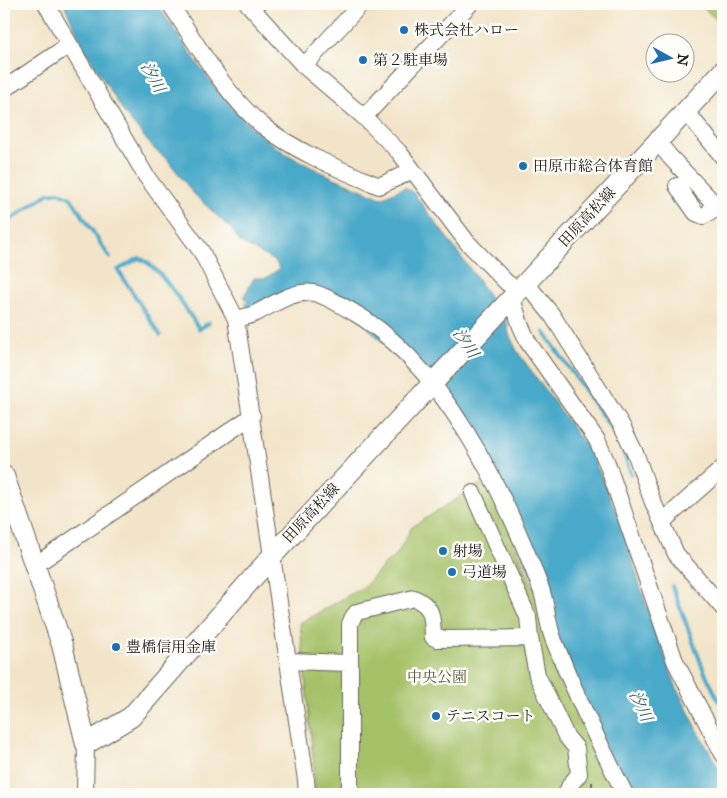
<svg xmlns="http://www.w3.org/2000/svg" width="727" height="798" font-family="'IM FELL Great Primer','Noto Serif JP',serif">
<style>
.green{fill:#a5c168;stroke:#606e42}
.water{fill:#4aa9c9;stroke:#336272}
.lines{fill:none;stroke-linecap:round;stroke-linejoin:round}
.stream{stroke:#4aa9c9;stroke-width:4}
.minor-casing{stroke:#676258;stroke-width:18}
.major-casing{stroke:#676258;stroke-width:22}
.path{stroke:#676258;stroke-width:2;stroke-dasharray:4 4;stroke-linecap:butt}
.minor{stroke:#fff;stroke-width:16}
.major{stroke:#fff;stroke-width:20}
.poi-dot{fill:#1f6fb2;stroke:#fdfcf7;stroke-width:2}
.labels{text-anchor:middle;dominant-baseline:central;stroke-width:5;stroke-linejoin:round;paint-order:stroke}
.poi-label{font-size:15px;fill:#1c1c1c;stroke:#fdfcf7;text-anchor:start}
.street-label{font-size:15px;fill:#1c1c1c;stroke:#fdfcf7}
.park-label{font-size:15px;fill:#535e3a;stroke:#fdfcf7}
.water-label{font-size:16px;font-style:italic;fill:#336272;stroke:#fdfcf7}
</style>
<rect width="100%" height="100%" fill="#fdfcf7"/>
<filter id="ink" filterUnits="userSpaceOnUse"><feTurbulence type="fractalNoise" baseFrequency=".02" numOctaves="2"/><feDisplacementMap in="SourceGraphic" scale="10" xChannelSelector="R" yChannelSelector="G"/><feConvolveMatrix kernelMatrix="1 2 1 2 8 2 1 2 1" color-interpolation-filters="sRGB"/></filter>
<filter id="wash" filterUnits="userSpaceOnUse"><feTurbulence type="fractalNoise" baseFrequency=".0096" numOctaves="4" result="noise"/><feDisplacementMap in="SourceGraphic" scale="20" xChannelSelector="R" yChannelSelector="G"/><feGaussianBlur stdDeviation="1.12" result="paint"/><feColorMatrix in="noise" values="0 0 0 0 0 0 0 0 0 0 0 0 0 0 0 0 0 1.4 0 .05"/><feComposite in="paint" operator="in"/></filter>
<g filter="url(#wash)">
<rect width="100%" height="100%" fill="#f2e4c8"/>
<path class="green" d="M 700,4 L 723,4 L 723,27 Z
M 488,479 L 620,794 L 315,794 L 314,769 L 300,623 L 365,586 L 389,560 L 396,556 L 412,527 Z"/>
<path class="water" d="M 64,4 L 157,4 C 194,57 229,118 285,153 C 315,171 349,184 381,198 L 405,187 L 413,192 L 473,273 L 507,323 L 509,334 L 517,351 L 592,455 L 621,523 L 644,598 L 677,689 L 705,744 L 723,776 L 723,794 L 630,794 L 608,753 L 468,427 L 335,295 L 250,309 L 245,304 L 248,302 L 244,296 L 254,278 L 266,278 L 279,269 L 276,262 L 240,242 L 231,229 L 193,193 L 167,159 L 154,149 L 125,114 L 85,50 Z"/>
<g class="lines">
<path class="stream" d="M 4,224 L 48,194 L 59,192 L 71,198 L 110,258
M 544,332 L 619,440 L 631,474
M 160,335 L 118,270 L 139,258 C 159,265 187,310 199,329 L 209,323
M 672,586 L 704,671 L 723,709"/>
</g>
</g>
<g filter="url(#ink)">
<g class="lines">
<defs>
<path id="minor" d="M 46,4 L 146,176 L 201,251 L 236,319 L 306,780 L 307,794
M 170,4 C 197,44 225,95 263,126 C 298,153 339,169 379,186 L 403,175 L 411,170
M 248,4 L 304,66 L 364,117 L 399,152 L 467,242 L 507,283 L 520,290
M 304,66 L 361,4
M 4,89 L 69,45
M 686,111 L 723,157
M 364,117 L 470,4
M 658,142 L 670,157 L 710,199 L 712,203 L 711,212 L 703,216 L 696,213 L 677,186
M 526,283 L 552,315 L 622,426 L 636,455 L 652,500 L 676,554 L 723,608
M 512,298 L 520,324 L 528,342 L 597,440 L 607,463 L 675,661 L 723,754
M 236,319 C 242,318 248,316 254,314 C 272,306 293,289 314,293 C 326,296 337,303 348,309 C 442,360 505,493 541,589 C 547,606 547,624 554,641 C 575,693 599,744 625,794
M 473,493 L 528,617 L 530,638 L 537,675 L 566,736 L 576,748 L 579,774 L 570,785 L 566,794
M 662,522 L 723,468
M 34,566 L 252,416
M 288,661 L 349,663
M 85,794 L 86,744
M 350,794 L 350,624 L 353,617 L 357,612 L 414,598 C 434,607 432,617 433,637 L 437,639 L 530,638"/>
<path id="major" d="M 4,476 L 62,645 L 86,744 L 131,717 L 272,556 L 723,71"/>
</defs>
<use href="#minor" class="minor-casing"/>
<use href="#major" class="major-casing"/>
<path class="path" d="M 592,794 L 592,779"/>
<use href="#minor" class="minor"/>
<use href="#major" class="major"/>
</g>
</g>
<g class="poi-dot">
<circle cx="404" cy="30" r="5"/>
<circle cx="363" cy="60" r="5"/>
<circle cx="523" cy="166" r="5"/>
<circle cx="443" cy="551" r="5"/>
<circle cx="452" cy="572" r="5"/>
<circle cx="116" cy="647" r="5"/>
<circle cx="436" cy="716" r="5"/>
</g>
<g class="labels">
<g class="poi-label">
<text x="414" y="30">株式会社ハロー</text>
<text x="373" y="60">第２駐車場</text>
<text x="533" y="166">田原市総合体育館</text>
<text x="453" y="551">射場</text>
<text x="462" y="572">弓道場</text>
<text x="126" y="647">豊橋信用金庫</text>
<text x="446" y="716">テニスコート</text>
</g>
<g class="street-label">
<text transform="translate(587 217) rotate(-47)">田原高松線</text>
<text transform="translate(311 513) rotate(-47)">田原高松線</text>
</g>
<g class="park-label">
<text x="437" y="677">中央公園</text>
</g>
<g class="water-label">
<text transform="translate(153 77) rotate(61)">汐川</text>
<text transform="translate(466 343) rotate(56)">汐川</text>
<text transform="translate(641 706) rotate(65)">汐川</text>
</g>
</g>
<rect width="727" height="798" fill="none" stroke="#fdfcf7" stroke-width="20"/>
<g transform="translate(670 58) rotate(98)"><circle r="24" fill="#fdfcf7" stroke="#a3a29f"/>
<path d="M0-4L9 19L0 12L-9 19Z" fill="#1f6fb2"/>
<text y="-8" font-size="14" font-weight="bold" text-anchor="middle" fill="#1c1c1c">N</text>
</g>
</svg>
